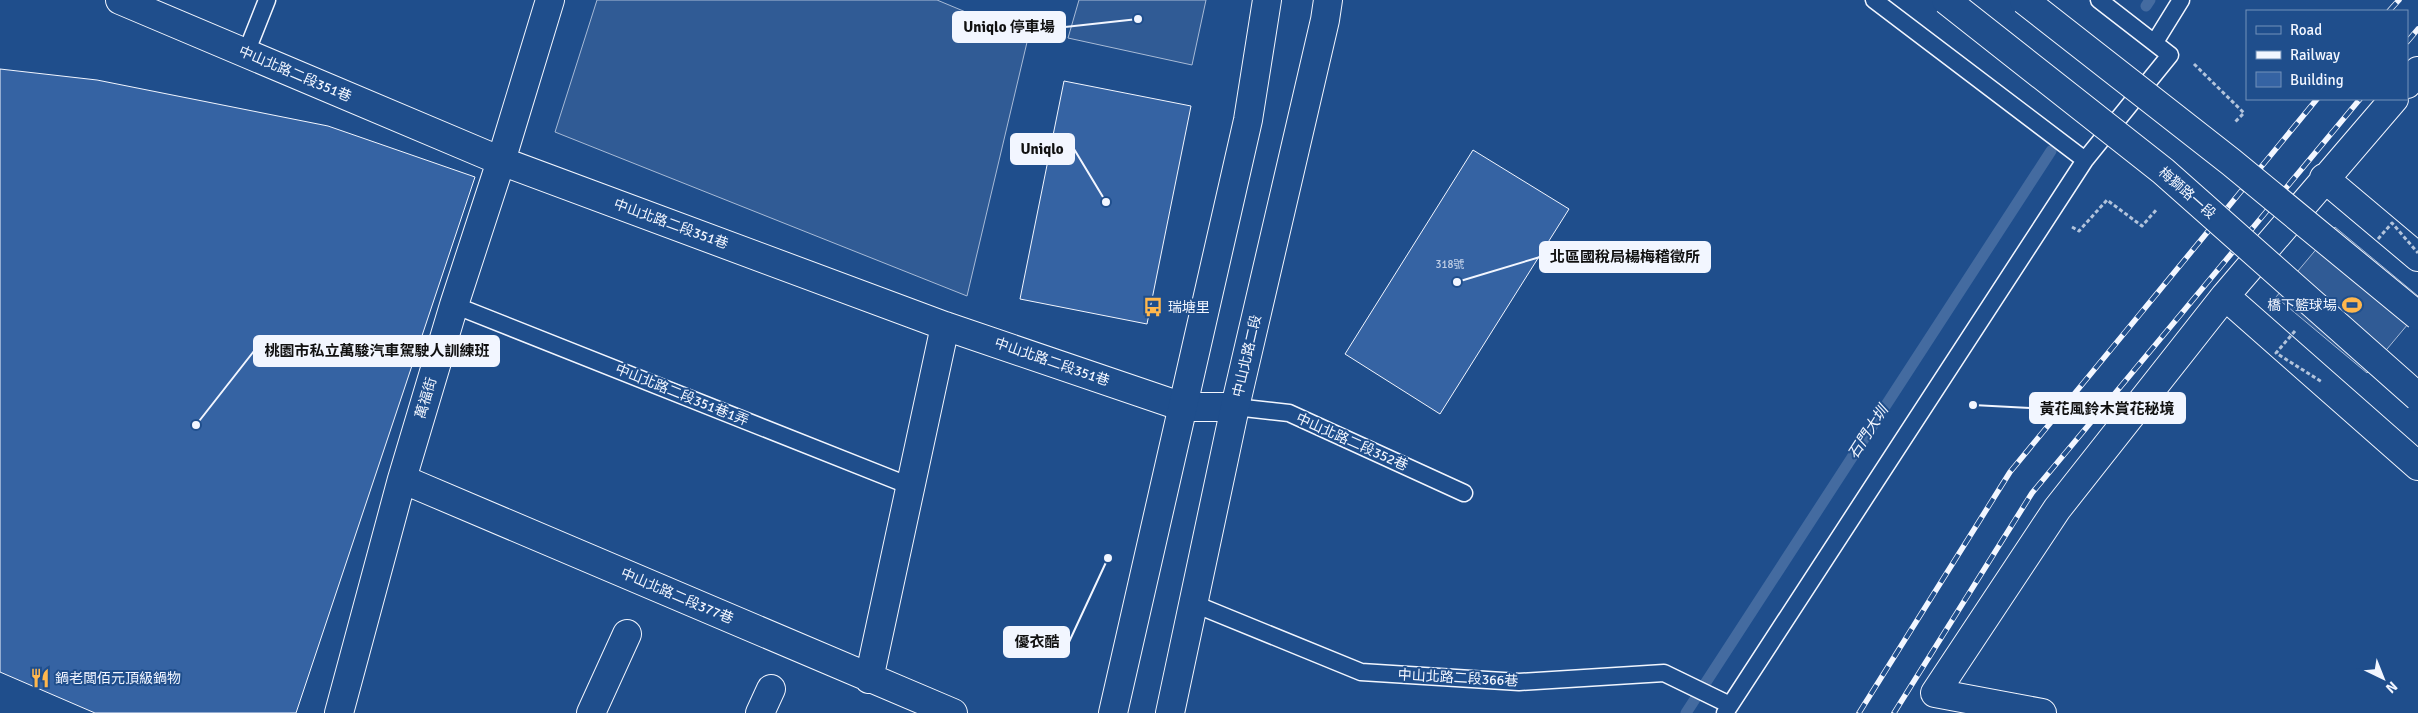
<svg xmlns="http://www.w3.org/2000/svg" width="2418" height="713" font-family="Signika,'Noto Sans TC',sans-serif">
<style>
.built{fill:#305b95;stroke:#a8bbd7}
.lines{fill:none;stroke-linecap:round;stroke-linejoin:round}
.stream{stroke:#446ba0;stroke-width:11}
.building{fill:#3563a3;stroke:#f2f6ff}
.lane-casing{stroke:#f2f6ff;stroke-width:19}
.street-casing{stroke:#f2f6ff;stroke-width:30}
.primary-casing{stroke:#f2f6ff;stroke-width:30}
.path{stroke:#b3c4dc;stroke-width:3;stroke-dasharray:4 2.5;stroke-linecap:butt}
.lane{stroke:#1f4e8c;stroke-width:16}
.street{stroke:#1f4e8c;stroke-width:28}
.primary{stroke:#1f4e8c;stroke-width:28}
.rail-casing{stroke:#f2f6ff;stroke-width:5.5}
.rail{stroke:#1f4e8c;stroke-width:4;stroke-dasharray:11;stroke-linecap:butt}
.secondary-bridge-casing{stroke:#f2f6ff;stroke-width:30;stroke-linecap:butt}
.path-bridge{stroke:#b3c4dc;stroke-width:3;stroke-dasharray:4 2.5;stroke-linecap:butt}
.secondary-bridge{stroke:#1f4e8c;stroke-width:28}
.labels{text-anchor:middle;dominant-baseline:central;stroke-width:4;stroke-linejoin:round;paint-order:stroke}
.number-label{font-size:11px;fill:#c3d1e8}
.street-label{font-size:14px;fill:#f2f6ff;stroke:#1f4e8c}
.poi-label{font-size:14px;fill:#f2f6ff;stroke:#1f4e8c;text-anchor:start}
.water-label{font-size:15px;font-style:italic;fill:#f2f6ff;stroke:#1f4e8c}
.leader{fill:none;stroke:#f2f6ff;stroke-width:2}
.callout-dot{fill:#f2f6ff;stroke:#1f4e8c;stroke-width:2}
.callout{fill:#f2f6ff;stroke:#f2f6ff;stroke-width:2}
.callout-label{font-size:15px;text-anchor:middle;font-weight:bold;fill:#111}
</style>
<rect width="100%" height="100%" fill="#1f4e8c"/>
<path class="built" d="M 597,0 L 937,0 L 1028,38 L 967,296 L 555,132 Z
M 1079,0 L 1206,0 L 1192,65 L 1068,38 Z
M 2335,227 L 2418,296 L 2418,312 L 2367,373 L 2276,297 Z"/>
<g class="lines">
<path class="stream" d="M 2146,6 L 2150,0
M 1686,713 L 2051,151"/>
</g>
<path class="building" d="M 0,69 L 97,80 L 328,126 L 475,177 L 296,713 L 95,713 L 0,672 Z
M 1064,81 L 1191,106 L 1147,324 L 1020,299 Z
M 1473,150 L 1569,209 L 1440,414 L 1345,354 Z"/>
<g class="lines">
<defs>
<path id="lane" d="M 1874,0 L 2085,160 L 2170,55 L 2099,0
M 2155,42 L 2181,0
M 246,53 L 267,0
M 454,305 L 910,486
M 1235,407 L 1289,413 L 1464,493
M 1192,603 L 1361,672 L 1519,682 L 1664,673 L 1730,705
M 1725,713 L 2085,160"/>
<path id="street" d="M 120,0 L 501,161 L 945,326 L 1183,407 L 1235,407
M 2407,84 L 2418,71
M 2324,178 L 2418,257
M 2225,296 L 2418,466
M 402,479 L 953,713
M 869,679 L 945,326
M 339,713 L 402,479 L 454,305 L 501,161 L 550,0
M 591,713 L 627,634
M 760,713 L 771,689
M 2042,713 L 1935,693 L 2057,509 L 2225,296 L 2394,99"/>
<path id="primary" d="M 1113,713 L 1248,120 L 1267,0
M 1170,713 L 1235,407 L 1325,20 L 1328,0"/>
</defs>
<use href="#lane" class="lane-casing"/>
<use href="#street" class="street-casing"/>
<use href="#primary" class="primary-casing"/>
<path class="path" d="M 2194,64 L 2244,113 L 2234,123
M 2072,227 L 2079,231 L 2107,200 L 2142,226 L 2157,209"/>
<use href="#lane" class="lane"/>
<use href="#street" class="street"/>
<use href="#primary" class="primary"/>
<defs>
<path id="rail" d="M 2389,11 L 2399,0
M 2407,42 L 2418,29
M 1859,713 L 2010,472 L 2317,99
M 1894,713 L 2032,493 L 2360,99"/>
</defs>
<use href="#rail" class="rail-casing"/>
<use href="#rail" class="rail"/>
<defs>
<path id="secondary-bridge" d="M 1946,0 L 2163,171 L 2418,397
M 2024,0 L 2231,162 L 2418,316"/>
</defs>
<use href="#secondary-bridge" class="secondary-bridge-casing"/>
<path class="path-bridge" d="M 2378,239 L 2392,223 L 2418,253
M 2295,331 L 2276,353 L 2322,382"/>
<use href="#secondary-bridge" class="secondary-bridge"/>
</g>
<defs>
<symbol id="stadium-bare" viewBox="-9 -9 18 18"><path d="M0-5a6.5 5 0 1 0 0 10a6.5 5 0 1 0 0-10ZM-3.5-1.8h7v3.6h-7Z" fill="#ffb74d" stroke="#1f4e8c" stroke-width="2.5" paint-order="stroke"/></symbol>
<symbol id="bus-bare" viewBox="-9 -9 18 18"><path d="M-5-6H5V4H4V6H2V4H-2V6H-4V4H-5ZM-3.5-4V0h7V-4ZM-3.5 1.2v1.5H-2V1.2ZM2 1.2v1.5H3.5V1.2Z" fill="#ffb74d" stroke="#1f4e8c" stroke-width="2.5" paint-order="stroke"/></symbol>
<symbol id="restaurant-bare" viewBox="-9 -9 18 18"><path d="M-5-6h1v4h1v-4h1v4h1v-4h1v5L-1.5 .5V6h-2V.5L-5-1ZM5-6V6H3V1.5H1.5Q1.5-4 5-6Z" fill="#ffb74d" stroke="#1f4e8c" stroke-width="2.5" paint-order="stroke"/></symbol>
</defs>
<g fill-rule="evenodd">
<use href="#stadium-bare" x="2338" y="291" width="28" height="28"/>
<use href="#bus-bare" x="1139" y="293" width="28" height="28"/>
<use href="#restaurant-bare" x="26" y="664" width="28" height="28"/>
</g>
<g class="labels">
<g class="number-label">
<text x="1450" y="264">318號</text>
</g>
<g class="street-label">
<text transform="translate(295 74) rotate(23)">中山北路二段351巷</text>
<text transform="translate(2187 193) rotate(41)">梅獅路一段</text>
<text transform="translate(671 224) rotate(20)">中山北路二段351巷</text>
<text transform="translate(1247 356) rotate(-77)">中山北路二段</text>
<text transform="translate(1052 362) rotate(19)">中山北路二段351巷</text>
<text transform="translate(682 395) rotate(22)">中山北路二段351巷1弄</text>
<text transform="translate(426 398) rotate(-73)">萬福街</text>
<text transform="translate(1352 442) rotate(24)">中山北路二段352巷</text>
<text transform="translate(677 596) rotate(23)">中山北路二段377巷</text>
<text transform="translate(1458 678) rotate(3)">中山北路二段366巷</text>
</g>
<g class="poi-label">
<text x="2337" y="305" text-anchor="end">橋下籃球場</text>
<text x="1168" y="307">瑞塘里</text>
<text x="55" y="678">鍋老闆佰元頂級鍋物</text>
</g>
<g class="water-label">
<text transform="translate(1868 432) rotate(-57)">石門大圳</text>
</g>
</g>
<path class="leader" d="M1138 19L1065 27M1106 202L1074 149M1457 282L1540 257M196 425L254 351M1973 405L2030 408M1108 558L1069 642"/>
<g class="callout-dot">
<circle cx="1138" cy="19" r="5"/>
<circle cx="1106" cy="202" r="5"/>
<circle cx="1457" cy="282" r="5"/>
<circle cx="196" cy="425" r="5"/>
<circle cx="1973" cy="405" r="5"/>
<circle cx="1108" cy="558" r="5"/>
</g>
<g class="callout">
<rect x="953" y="12" width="112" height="30" rx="5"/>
<rect x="1011" y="134" width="63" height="30" rx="5"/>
<rect x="1540" y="242" width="170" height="30" rx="5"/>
<rect x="254" y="336" width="245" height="30" rx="5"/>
<rect x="2030" y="393" width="155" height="30" rx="5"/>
<rect x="1004" y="627" width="65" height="30" rx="5"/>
</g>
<g class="callout-label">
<text x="1009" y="32">Uniqlo 停車場</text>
<text x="1042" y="154">Uniqlo</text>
<text x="1625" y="262">北區國稅局楊梅稽徵所</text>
<text x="377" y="356">桃園市私立萬駿汽車駕駛人訓練班</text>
<text x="2107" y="414">黃花風鈴木賞花秘境</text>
<text x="1037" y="647">優衣酷</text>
</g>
<rect x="2246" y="10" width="162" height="90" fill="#1f4e8c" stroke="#7391ba"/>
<rect x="2256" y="26" width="25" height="8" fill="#1f4e8c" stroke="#7391ba"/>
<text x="2290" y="35" font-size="15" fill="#f2f6ff">Road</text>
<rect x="2256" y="51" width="25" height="8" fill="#f2f6ff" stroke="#7391ba"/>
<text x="2290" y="60" font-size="15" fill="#f2f6ff">Railway</text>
<rect x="2256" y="72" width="25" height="15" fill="#3563a3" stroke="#7391ba"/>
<text x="2290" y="85" font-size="15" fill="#f2f6ff">Building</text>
<g transform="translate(2383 678) rotate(137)" stroke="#1f4e8c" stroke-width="4" paint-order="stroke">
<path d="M0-4L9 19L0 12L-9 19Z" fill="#f2f6ff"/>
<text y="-8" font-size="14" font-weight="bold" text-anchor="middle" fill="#f2f6ff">N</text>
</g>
</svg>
